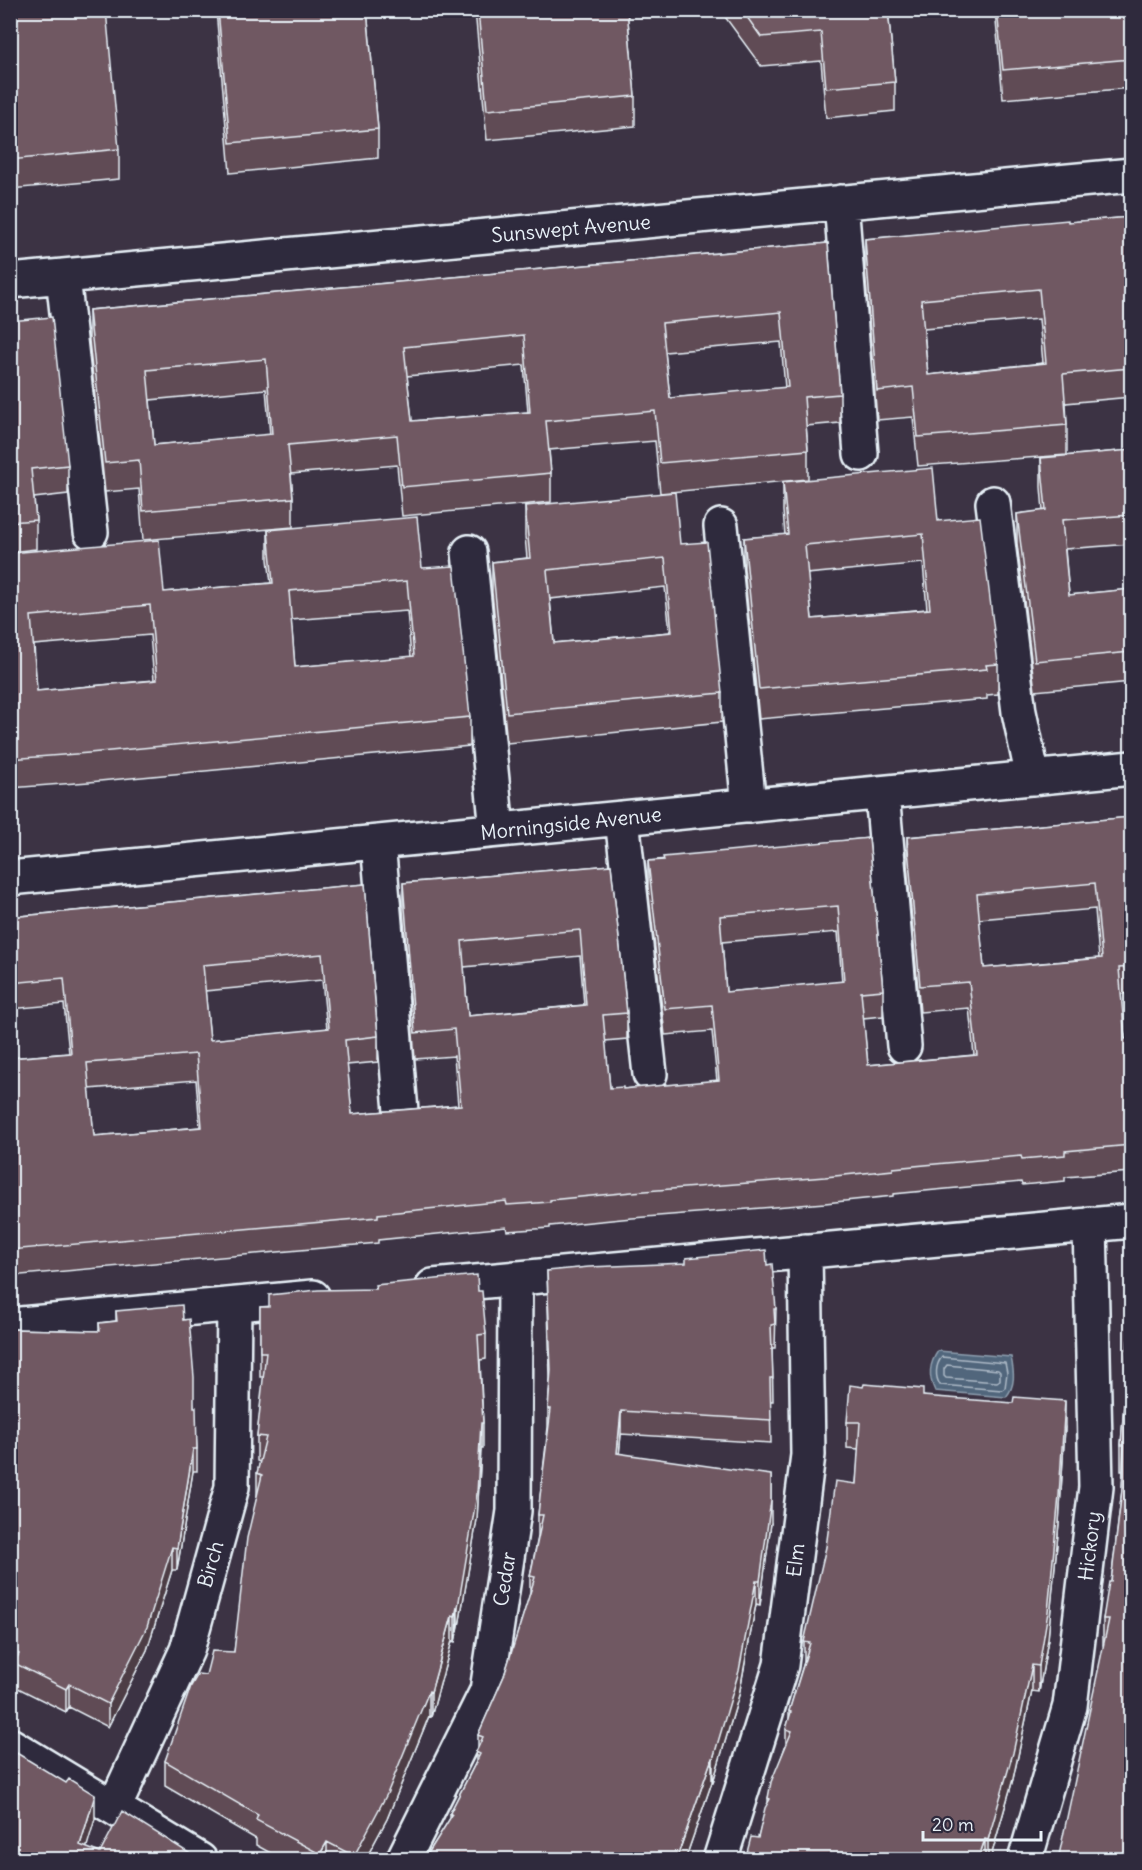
<svg xmlns="http://www.w3.org/2000/svg" width="1142" height="1870" font-family="Delius,sans-serif">
<style>
.water{fill:#51667c;stroke:#8d9eae;stroke-width:1.5}
.lines{fill:none;stroke-linecap:round;stroke-linejoin:round}
.shore{stroke:#acb9c6;stroke-width:1.5}
.minor-casing{stroke:#e8f1f8;stroke-width:38}
.minor{stroke:#2f2a3d;stroke-width:33}
.wall{fill:#604c54;stroke:#e8f1f8;stroke-width:1.5;fill-rule:evenodd}
.shaded-wall{fill:#4e3e45;stroke:#e8f1f8;stroke-width:1.5}
.building{fill:#705862;stroke:#e8f1f8;stroke-width:1.5;fill-rule:evenodd}
.labels{text-anchor:middle;dominant-baseline:central;stroke-width:4.5;stroke-linejoin:round;paint-order:stroke}
.street-label{font-size:20px;fill:#e8f1f8;stroke:#2f2a3d}
</style>
<rect width="100%" height="100%" fill="#3c3344"/>
<filter id="ink" filterUnits="userSpaceOnUse"><feTurbulence type="fractalNoise" baseFrequency=".0167" numOctaves="2"/><feDisplacementMap in="SourceGraphic" scale="12" xChannelSelector="R" yChannelSelector="G"/><feConvolveMatrix kernelMatrix="1 2 1 2 8 2 1 2 1" color-interpolation-filters="sRGB"/></filter>
<g filter="url(#ink)">
<path class="water" d="M 938,1351 L 1011,1357 C 1014,1372 1016,1385 1006,1397 L 935,1391 C 928,1376 929,1364 938,1351 Z"/>
<g class="lines">
<path class="shore" d="M 942,1357 L 1005,1363 L 1007,1373 L 1005,1388 L 1002,1390 L 940,1385 C 935,1377 935,1365 942,1357 Z
M 947,1365 L 998,1370 L 1000,1372 L 1000,1380 L 997,1382 L 946,1378 L 944,1376 L 944,1369 Z"/>
<defs>
<path id="minor" d="M 841,202 L 861,454
M 63,276 L 91,532
M 10,281 L 1132,175
M 993,503 L 1019,712 L 1033,778
M 721,526 L 749,806
M 469,552 L 497,830
M 882,793 L 904,1046
M 622,818 L 650,1074
M 378,842 L 401,1111
M 10,878 L 1132,768
M 433,1286 L 1132,1221
M 10,1325 L 313,1297
M 10,1745 L 200,1860
M 114,1808 L 187,1650 L 232,1487 L 234,1305
M 403,1860 L 487,1691 L 514,1511 L 515,1278
M 720,1860 L 781,1665 L 808,1455 L 805,1251
M 1025,1860 L 1070,1706 L 1096,1487 L 1090,1224"/>
</defs>
<use href="#minor" class="minor-casing"/>
<use href="#minor" class="minor"/>
</g>
<path class="wall" d="M 10,10 L 119,149 L 119,179 L 10,189 Z
M 216,10 L 367,10 L 378,129 L 378,158 L 230,173 Z
M 475,10 L 627,10 L 635,96 L 635,126 L 487,140 Z
M 720,10 L 888,10 L 895,82 L 895,111 L 826,118 L 821,61 L 761,66 Z
M 995,10 L 1131,10 L 1131,88 L 1003,99 Z
M 1131,217 L 1131,397 L 1066,403 L 1067,425 L 1067,455 L 918,466 L 913,417 L 877,420 L 865,269 L 865,239 ZM 1039,319 L 1043,363 L 928,375 L 924,329 Z
M 828,243 L 840,394 L 840,423 L 806,426 L 808,450 L 808,479 L 660,493 L 655,441 L 549,450 L 551,473 L 551,502 L 402,516 L 397,465 L 291,474 L 293,498 L 293,527 L 143,540 L 139,489 L 105,492 L 89,340 L 89,310 ZM 781,342 L 785,388 L 670,398 L 665,352 ZM 524,365 L 528,412 L 412,421 L 407,376 ZM 266,389 L 270,435 L 154,445 L 150,400 Z
M 10,321 L 68,465 L 68,494 L 34,498 L 36,520 L 36,549 L 10,552 L 10,459 L 12,458 L 10,443 Z
M 1131,450 L 1131,544 L 1065,549 L 1069,595 L 1131,589 L 1131,682 L 1035,691 L 1017,543 L 1017,514 L 1043,511 L 1041,487 L 1041,458 Z
M 783,482 L 938,521 L 998,664 L 998,694 L 987,695 L 987,699 L 759,719 L 744,568 L 744,538 L 785,535 L 783,511 ZM 923,563 L 927,609 L 812,619 L 807,574 Z
M 525,506 L 680,544 L 722,693 L 722,722 L 507,743 L 492,592 L 492,562 L 527,558 L 525,536 ZM 665,587 L 670,632 L 554,643 L 550,599 Z
M 268,530 L 422,568 L 470,717 L 470,746 L 89,782 L 10,788 L 10,606 L 13,606 L 10,583 L 10,553 L 164,592 L 271,583 L 268,559 ZM 407,611 L 411,657 L 295,667 L 291,620 ZM 150,635 L 154,680 L 37,691 L 34,645 Z
M 1131,817 L 1131,993 L 1121,994 L 1125,1039 L 1131,1038 L 1131,1172 L 1065,1177 L 1065,1181 L 1022,1185 L 1021,1182 L 893,1194 L 893,1196 L 825,1203 L 632,1218 L 550,1226 L 550,1228 L 507,1231 L 506,1227 L 378,1240 L 378,1243 L 10,1276 L 10,1058 L 69,1053 L 64,1004 L 10,1009 L 10,917 L 365,884 L 378,1036 L 378,1062 L 347,1065 L 352,1114 L 458,1105 L 454,1056 L 415,1059 L 403,910 L 403,883 L 611,865 L 627,1013 L 627,1039 L 605,1041 L 610,1088 L 623,1089 L 717,1081 L 712,1031 L 665,1035 L 648,887 L 648,861 L 869,838 L 883,990 L 883,1016 L 863,1018 L 868,1065 L 974,1055 L 969,1008 L 920,1012 L 907,864 L 907,837 ZM 1095,909 L 1099,958 L 984,968 L 979,919 ZM 838,932 L 842,982 L 726,992 L 722,942 ZM 580,956 L 584,1005 L 468,1016 L 464,967 ZM 322,980 L 327,1029 L 210,1040 L 205,991 ZM 196,1080 L 200,1127 L 94,1136 L 89,1089 Z
M 767,1265 L 776,1309 L 775,1348 L 772,1348 L 773,1401 L 770,1401 L 771,1443 L 621,1434 L 619,1454 L 771,1523 L 760,1605 L 756,1604 L 739,1695 L 713,1782 L 712,1782 L 685,1860 L 424,1860 L 450,1819 L 450,1813 L 476,1762 L 476,1752 L 478,1748 L 478,1735 L 504,1676 L 530,1594 L 530,1576 L 538,1537 L 538,1515 L 548,1427 L 548,1409 L 550,1378 L 547,1271 Z
M 478,1291 L 486,1334 L 486,1359 L 480,1360 L 483,1423 L 483,1448 L 481,1448 L 477,1519 L 458,1632 L 457,1632 L 455,1642 L 452,1641 L 431,1717 L 429,1716 L 387,1819 L 365,1860 L 283,1860 L 256,1845 L 256,1839 L 165,1786 L 165,1761 L 206,1675 L 234,1652 L 257,1497 L 257,1473 L 260,1462 L 257,1461 L 257,1436 L 264,1377 L 260,1377 L 260,1307 Z
M 1131,1307 L 1131,1860 L 1104,1645 L 1103,1645 L 1103,1619 L 1111,1582 L 1122,1490 L 1123,1471 L 1121,1471 L 1121,1445 Z
M 116,1311 L 183,1320 L 194,1407 L 197,1449 L 197,1471 L 193,1471 L 177,1570 L 172,1570 L 147,1650 L 108,1727 L 69,1707 L 66,1712 L 14,1686 L 14,1674 L 10,1672 L 10,1329 L 99,1331 L 99,1323 L 116,1321 Z
M 923,1396 L 1065,1427 L 1059,1523 L 1048,1639 L 1039,1692 L 1032,1691 L 1013,1779 L 990,1860 L 745,1860 L 758,1838 L 768,1803 L 768,1798 L 786,1744 L 786,1729 L 789,1720 L 789,1711 L 804,1662 L 804,1642 L 856,1484 L 859,1449 L 847,1448 L 847,1422 Z"/>
<path class="shaded-wall" d="M 1065,1401 L 1065,1427 L 1059,1523 L 1048,1639 L 1039,1692 L 1039,1666 Z
M 621,1411 L 621,1434 L 617,1477 L 617,1453 Z
M 481,1423 L 481,1448 L 477,1519 L 458,1632 L 458,1607 Z
M 193,1449 L 193,1471 L 177,1570 L 177,1548 Z
M 771,1475 L 771,1523 L 760,1605 L 760,1581 Z
M 172,1547 L 172,1570 L 147,1650 L 108,1727 L 108,1704 Z
M 756,1581 L 756,1604 L 739,1695 L 713,1782 L 713,1759 Z
M 457,1607 L 457,1632 L 455,1642 L 455,1617 Z
M 452,1616 L 452,1641 L 431,1717 L 431,1692 Z
M 1032,1665 L 1032,1691 L 1013,1779 L 990,1860 L 988,1860 L 988,1840 Z
M 69,1684 L 69,1707 L 66,1712 L 66,1689 Z
M 429,1691 L 429,1716 L 387,1819 L 365,1860 L 354,1860 L 354,1856 Z
M 712,1758 L 712,1782 L 685,1860 L 676,1860 Z
M 95,1795 L 95,1819 L 83,1860 L 80,1845 Z
M 985,1839 L 985,1860 L 978,1860 Z
M 327,1842 L 327,1860 L 320,1860 L 320,1854 Z"/>
<path class="building" d="M 10,10 L 106,10 L 119,149 L 10,160 Z
M 218,10 L 367,10 L 378,129 L 230,143 Z
M 478,10 L 627,10 L 635,96 L 487,110 Z
M 742,10 L 888,10 L 895,82 L 826,88 L 821,32 L 761,37 Z
M 997,10 L 1131,10 L 1131,59 L 1003,70 Z
M 1131,217 L 1131,368 L 1063,374 L 1067,425 L 918,437 L 913,387 L 877,391 L 865,239 L 1068,220 L 1068,222 ZM 1039,289 L 1046,363 L 928,375 L 921,300 Z
M 828,243 L 840,394 L 804,397 L 808,450 L 660,463 L 655,411 L 546,421 L 551,473 L 402,487 L 397,435 L 288,445 L 293,498 L 143,511 L 139,460 L 105,463 L 89,310 ZM 781,312 L 788,387 L 670,398 L 662,323 ZM 524,335 L 530,412 L 412,421 L 404,347 ZM 266,359 L 272,434 L 154,445 L 147,370 Z
M 52,317 L 68,465 L 31,469 L 36,520 L 10,522 L 10,459 L 15,458 L 10,413 L 10,321 Z
M 1131,450 L 1131,515 L 1062,520 L 1069,595 L 1131,589 L 1131,652 L 1035,661 L 1017,514 L 1046,510 L 1041,458 Z
M 933,468 L 938,521 L 980,517 L 998,664 L 986,665 L 987,669 L 759,689 L 744,538 L 788,534 L 783,482 ZM 923,534 L 930,609 L 812,619 L 805,545 Z
M 675,492 L 680,544 L 707,542 L 722,693 L 507,713 L 492,562 L 530,558 L 525,506 ZM 665,558 L 672,632 L 554,643 L 547,570 Z
M 417,517 L 422,568 L 454,566 L 470,717 L 89,753 L 10,759 L 10,606 L 15,606 L 10,553 L 159,540 L 164,592 L 273,583 L 268,530 ZM 407,581 L 414,656 L 295,667 L 289,591 ZM 150,605 L 157,680 L 37,691 L 31,616 Z
M 1131,817 L 1131,967 L 1119,968 L 1125,1039 L 1131,1038 L 1131,1145 L 1065,1151 L 1065,1155 L 1022,1159 L 1021,1156 L 893,1168 L 893,1170 L 825,1177 L 632,1192 L 550,1200 L 550,1202 L 507,1205 L 506,1201 L 378,1214 L 378,1217 L 10,1250 L 10,1058 L 71,1053 L 64,978 L 10,983 L 10,917 L 365,884 L 378,1036 L 345,1040 L 352,1114 L 461,1105 L 454,1029 L 415,1033 L 403,883 L 611,865 L 627,1013 L 603,1015 L 610,1088 L 623,1087 L 623,1089 L 719,1080 L 712,1005 L 665,1009 L 648,861 L 664,860 L 663,857 L 869,838 L 883,990 L 861,992 L 868,1065 L 977,1055 L 969,982 L 920,986 L 907,837 ZM 1095,883 L 1102,958 L 984,968 L 977,894 ZM 838,906 L 844,981 L 726,992 L 720,916 ZM 580,930 L 586,1005 L 468,1016 L 462,941 ZM 322,954 L 329,1028 L 210,1040 L 203,965 ZM 196,1054 L 202,1127 L 94,1136 L 87,1063 Z
M 766,1250 L 767,1265 L 772,1264 L 776,1309 L 774,1309 L 775,1324 L 771,1325 L 773,1378 L 770,1378 L 771,1420 L 621,1411 L 617,1453 L 771,1475 L 771,1500 L 760,1581 L 756,1581 L 739,1671 L 713,1759 L 712,1758 L 676,1860 L 424,1860 L 452,1815 L 450,1813 L 480,1754 L 476,1752 L 483,1737 L 478,1735 L 504,1676 L 535,1577 L 530,1576 L 543,1515 L 538,1515 L 540,1496 L 551,1409 L 548,1409 L 551,1370 L 547,1271 L 589,1267 L 686,1263 L 686,1258 Z
M 477,1275 L 478,1291 L 482,1291 L 486,1334 L 478,1335 L 483,1423 L 481,1423 L 477,1494 L 458,1607 L 457,1607 L 455,1617 L 452,1616 L 431,1692 L 429,1691 L 387,1794 L 354,1856 L 327,1842 L 320,1854 L 256,1820 L 258,1815 L 165,1761 L 191,1686 L 198,1674 L 206,1675 L 212,1651 L 234,1652 L 247,1538 L 262,1475 L 257,1473 L 266,1437 L 257,1436 L 266,1352 L 260,1352 L 260,1307 L 269,1307 L 269,1295 L 318,1290 L 376,1289 L 375,1285 Z
M 182,1305 L 183,1320 L 189,1319 L 194,1377 L 194,1407 L 196,1407 L 197,1449 L 193,1449 L 177,1548 L 172,1547 L 147,1627 L 108,1704 L 69,1684 L 66,1689 L 14,1663 L 19,1654 L 10,1649 L 10,1329 L 100,1331 L 99,1323 L 117,1321 L 116,1311 Z
M 1131,1307 L 1131,1860 L 1058,1860 L 1109,1619 L 1103,1619 L 1109,1582 L 1111,1582 L 1122,1490 L 1124,1445 L 1121,1445 Z
M 864,1384 L 923,1389 L 923,1396 L 1013,1403 L 1014,1397 L 1065,1401 L 1059,1496 L 1048,1612 L 1039,1666 L 1032,1665 L 1013,1753 L 988,1840 L 985,1839 L 978,1860 L 745,1860 L 751,1837 L 758,1838 L 765,1808 L 770,1799 L 768,1798 L 771,1782 L 792,1731 L 786,1729 L 791,1712 L 789,1711 L 810,1643 L 804,1642 L 826,1547 L 835,1481 L 856,1484 L 860,1422 L 847,1422 L 850,1385 L 863,1387 Z
M 10,1749 L 66,1783 L 69,1779 L 95,1795 L 80,1845 L 100,1853 L 122,1811 L 200,1860 L 10,1860 Z"/>
</g>
<g class="labels">
<g class="street-label">
<text transform="translate(571 228) rotate(-5)">Sunswept Avenue</text>
<text transform="translate(571 823) rotate(-6)">Morningside Avenue</text>
<text transform="translate(1089 1546) rotate(-83)">Hickory</text>
<text transform="translate(795 1560) rotate(-83)">Elm</text>
<text transform="translate(210 1564) rotate(-74)">Birch</text>
<text transform="translate(504 1579) rotate(-81)">Cedar</text>
</g>
</g>
<rect width="1142" height="1870" fill="none" stroke="#2f2a3d" stroke-width="36"/>
<rect x="18" y="18" width="1106" height="1834" fill="none" stroke="#e8f1f8" stroke-width="2" filter="url(#ink)"/>
<path d="M923 1831v9h118v-9" fill="none" stroke="#e8f1f8" stroke-width="3"/>
<text x="932" y="1831" font-size="18" fill="#e8f1f8" stroke="#2f2a3d" stroke-width="4.5" paint-order="stroke">20 m</text>
</svg>
